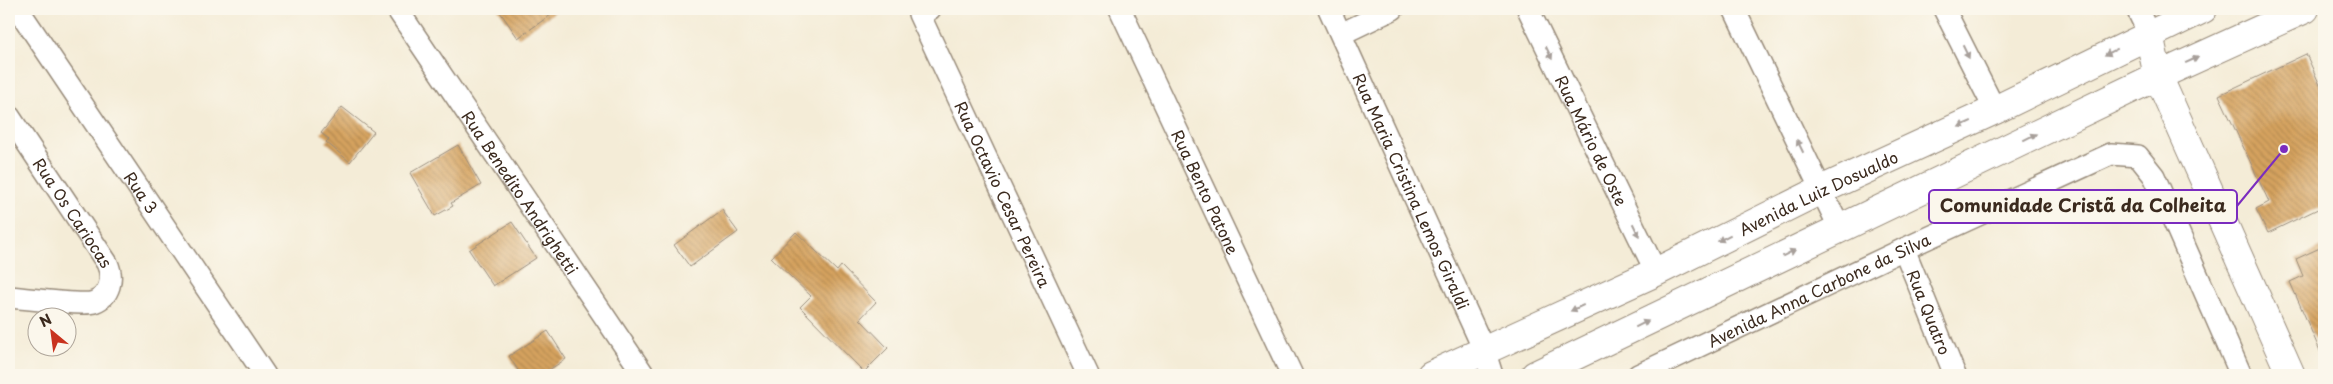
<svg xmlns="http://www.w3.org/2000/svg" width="2333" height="384" font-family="'Playpen Sans',sans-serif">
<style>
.building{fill:url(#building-back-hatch)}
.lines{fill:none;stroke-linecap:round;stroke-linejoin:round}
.street-casing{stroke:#988b7a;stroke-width:24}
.secondary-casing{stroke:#988b7a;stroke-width:30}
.street{stroke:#fff;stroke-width:21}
.secondary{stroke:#fff;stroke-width:28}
.oneway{fill:#a79f9a}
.labels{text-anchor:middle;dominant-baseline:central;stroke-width:4;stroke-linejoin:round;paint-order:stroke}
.street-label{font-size:16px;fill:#3b2a1e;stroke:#fbf7ec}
.leader{fill:none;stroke:#7b2cbf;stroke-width:2}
.callout-dot{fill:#7b2cbf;stroke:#fbf7ec;stroke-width:2}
.callout{fill:#fbf7ec;stroke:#7b2cbf;stroke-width:2}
.callout-label{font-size:18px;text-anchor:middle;font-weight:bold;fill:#3b2a1e}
</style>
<defs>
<pattern id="building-back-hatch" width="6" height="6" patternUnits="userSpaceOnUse" patternTransform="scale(1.25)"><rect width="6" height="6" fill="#d6a35f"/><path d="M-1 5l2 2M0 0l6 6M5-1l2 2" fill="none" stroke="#af854e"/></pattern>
</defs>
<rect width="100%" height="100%" fill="#fbf7ec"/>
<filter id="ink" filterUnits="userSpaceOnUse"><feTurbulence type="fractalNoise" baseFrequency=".02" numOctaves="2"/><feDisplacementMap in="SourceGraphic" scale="10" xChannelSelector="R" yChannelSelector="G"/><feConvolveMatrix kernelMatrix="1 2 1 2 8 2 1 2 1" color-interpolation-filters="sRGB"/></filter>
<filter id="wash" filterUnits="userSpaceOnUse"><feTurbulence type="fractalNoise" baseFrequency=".0096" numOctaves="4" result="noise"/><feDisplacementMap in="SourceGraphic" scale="20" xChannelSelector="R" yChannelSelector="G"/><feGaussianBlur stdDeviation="1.12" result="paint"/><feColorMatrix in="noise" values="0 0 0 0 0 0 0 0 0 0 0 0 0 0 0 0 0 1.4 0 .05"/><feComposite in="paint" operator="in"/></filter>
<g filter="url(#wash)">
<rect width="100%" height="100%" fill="#f4ecd7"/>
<g id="blocks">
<path class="building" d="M 498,9 L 559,9 L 518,38 Z
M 2306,54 L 2324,94 L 2324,206 L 2268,233 L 2256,209 L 2269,202 L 2219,95 Z
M 342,107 L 374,132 L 350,162 L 326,142 L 329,139 L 321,133 Z
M 458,145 L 481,185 L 451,203 L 453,206 L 435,216 L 410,173 Z
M 722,210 L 738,232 L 690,267 L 674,245 Z
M 512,222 L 536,258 L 493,286 L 469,250 Z
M 796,232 L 837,271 L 841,266 L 876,302 L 860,319 L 888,348 L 864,372 L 800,307 L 811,296 L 771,258 Z
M 2324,246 L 2324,360 L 2290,282 L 2303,276 L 2296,259 Z
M 548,331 L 566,359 L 541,375 L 521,375 L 509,356 Z"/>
</g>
</g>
<g filter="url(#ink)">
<use href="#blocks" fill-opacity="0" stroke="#988b7a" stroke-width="1"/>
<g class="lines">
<defs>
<g id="street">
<path id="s1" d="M 18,9 L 265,375"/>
<path id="s2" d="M 397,9 L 644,375"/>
<path id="s3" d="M 930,9 L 919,14 L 1088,375"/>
<path id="s4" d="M 1120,9 L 1292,375"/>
<path id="s5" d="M 1329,9 L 1484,350 L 1492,375"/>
<path id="s6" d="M 1528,9 L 1656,272"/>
<path d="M 1734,9 L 1840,229"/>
<path d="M 1944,9 L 1995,110"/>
<path d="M 2137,9 L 2149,34"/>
<path d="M 1341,34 L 1393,9"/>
<path id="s7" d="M 9,116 L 107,263 C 114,278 110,296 94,302 C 84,306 23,298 9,297"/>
<path id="s8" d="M 1904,249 L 1955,375"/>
<path id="s9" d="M 1638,375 L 1904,249 L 2111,154 L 2138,156 L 2154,176 L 2241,375"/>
</g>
<g id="secondary">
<path d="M 2149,34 L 2158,76 L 2291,375"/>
<path id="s10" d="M 1431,375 L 1656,272 L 1821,190 L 1995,110 L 2203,9"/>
<path d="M 1535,375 L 2158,76 L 2305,9"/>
</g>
</defs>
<use href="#street" class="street-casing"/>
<use href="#secondary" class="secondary-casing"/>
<use href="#street" class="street"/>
<use href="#secondary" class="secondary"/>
</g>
<defs><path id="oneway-solid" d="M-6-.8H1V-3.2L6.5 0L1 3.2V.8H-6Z" transform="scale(1.25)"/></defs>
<g class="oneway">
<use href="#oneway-solid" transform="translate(1966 52) rotate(64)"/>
<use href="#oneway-solid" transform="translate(2111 52) rotate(154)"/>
<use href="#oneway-solid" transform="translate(1549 53) rotate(64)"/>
<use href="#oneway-solid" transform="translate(2192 60) rotate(-24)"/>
<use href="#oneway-solid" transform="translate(1965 124) rotate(155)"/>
<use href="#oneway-solid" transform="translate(2030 137) rotate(-26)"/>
<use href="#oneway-solid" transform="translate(1800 146) rotate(-116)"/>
<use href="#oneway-solid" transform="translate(1636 230) rotate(64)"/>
<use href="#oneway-solid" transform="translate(1724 238) rotate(153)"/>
<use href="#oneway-solid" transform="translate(1789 253) rotate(-26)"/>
<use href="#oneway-solid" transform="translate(1577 308) rotate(155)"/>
<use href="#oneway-solid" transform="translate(1642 324) rotate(-26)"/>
</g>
</g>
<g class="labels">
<g class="street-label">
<text stroke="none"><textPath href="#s6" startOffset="146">Rua Mário de Oste</textPath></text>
<text stroke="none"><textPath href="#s5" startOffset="200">Rua Maria Cristina Lemos Giraldi</textPath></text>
<text stroke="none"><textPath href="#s1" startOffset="221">Rua 3</textPath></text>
<text stroke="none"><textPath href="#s2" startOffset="221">Rua Benedito Andrighetti</textPath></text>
<text stroke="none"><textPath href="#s4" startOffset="202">Rua Bento Patone</textPath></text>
<text stroke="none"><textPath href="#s10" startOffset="428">Avenida Luiz Dosualdo</textPath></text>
<text stroke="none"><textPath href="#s3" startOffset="211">Rua Octavio Cesar Pereira</textPath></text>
<text stroke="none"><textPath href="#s7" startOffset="116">Rua Os Cariocas</textPath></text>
<text stroke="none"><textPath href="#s9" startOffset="200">Avenida Anna Carbone da Silva</textPath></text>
<text stroke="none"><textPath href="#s8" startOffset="68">Rua Quatro</textPath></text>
</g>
</g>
<path class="leader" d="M2284 149L2237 206"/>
<circle class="callout-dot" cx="2284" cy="149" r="5"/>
<rect class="callout" x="1929" y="190" width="308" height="33" rx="5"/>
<g class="callout-label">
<text x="2083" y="212">Comunidade Cristã da Colheita</text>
</g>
<rect width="2333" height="384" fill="none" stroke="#fbf7ec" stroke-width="30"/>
<g transform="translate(52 332) rotate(331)"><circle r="24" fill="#fbf7ec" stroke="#aea59a"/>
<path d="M0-4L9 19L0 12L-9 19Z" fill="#c8321e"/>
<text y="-8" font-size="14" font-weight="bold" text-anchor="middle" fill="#3b2a1e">N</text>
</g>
</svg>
